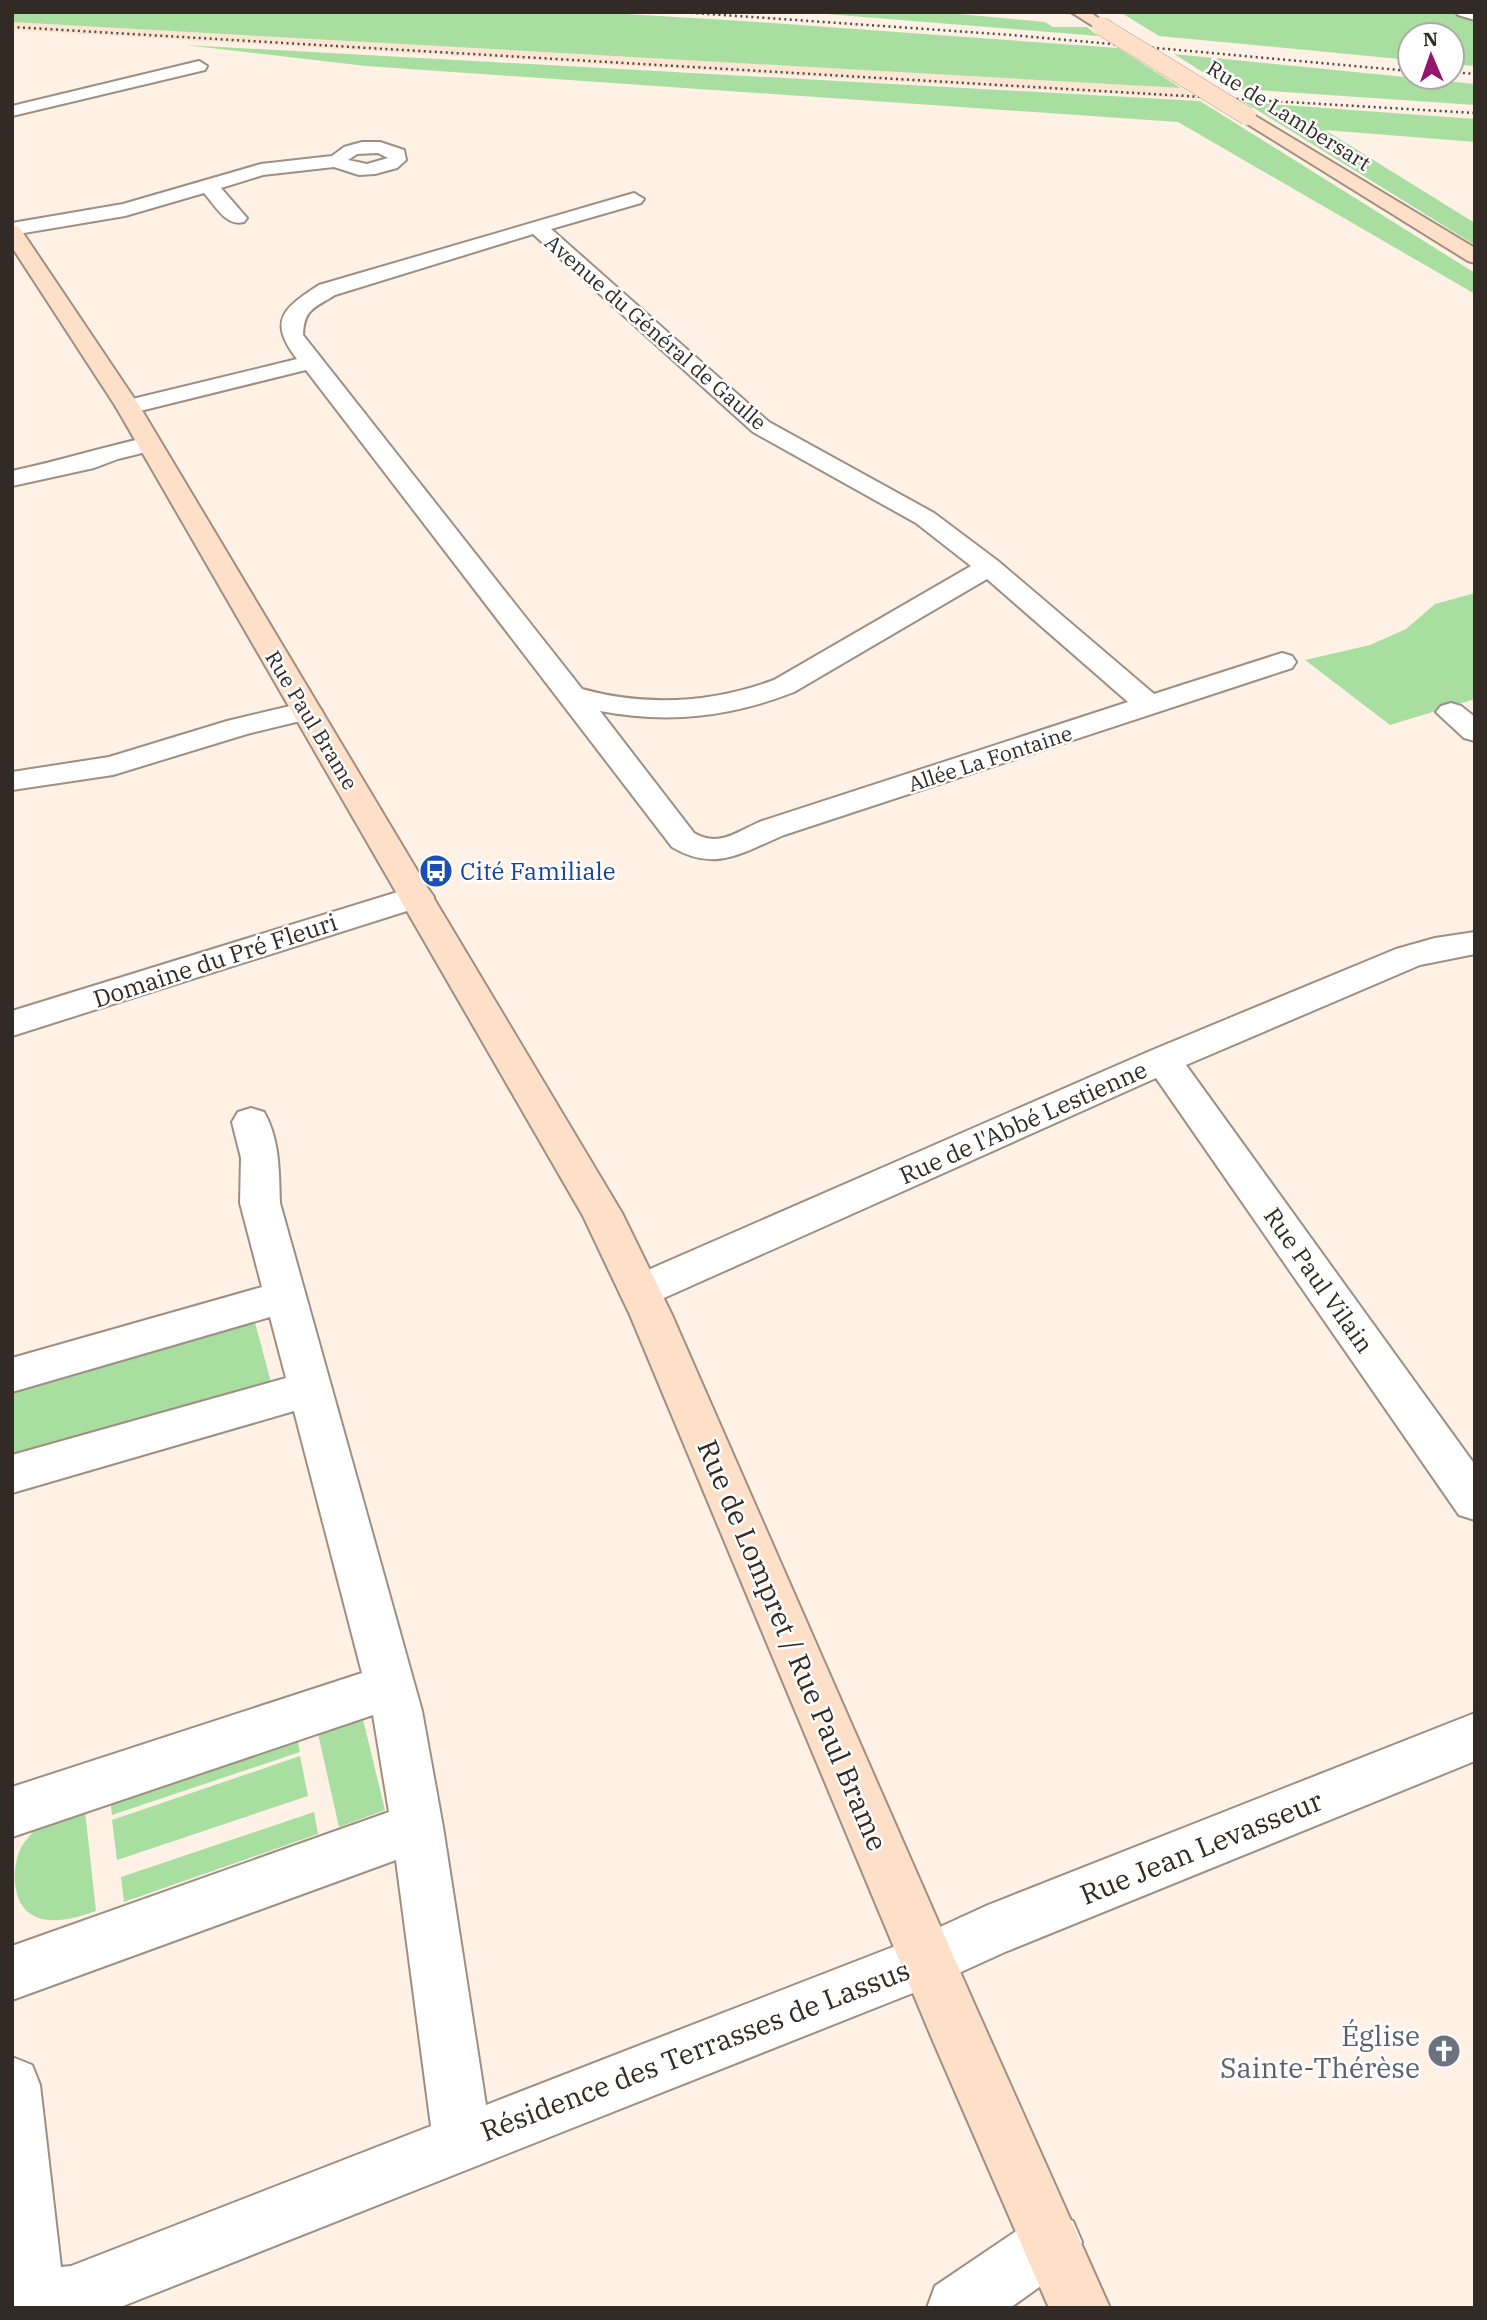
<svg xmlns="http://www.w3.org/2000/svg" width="1487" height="2320" font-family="'IBM Plex Serif',serif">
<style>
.built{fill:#fce5d2}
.green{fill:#a8dfa0}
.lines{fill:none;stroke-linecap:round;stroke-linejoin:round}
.street-casing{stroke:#9e8f82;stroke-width:4}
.secondary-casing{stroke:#9e8f82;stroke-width:4}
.street{fill:#fff;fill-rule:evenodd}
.secondary{fill:#fde0c7;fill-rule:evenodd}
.rail{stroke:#544b45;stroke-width:2.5;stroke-dasharray:2 3.5;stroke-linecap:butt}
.secondary-bridge-casing{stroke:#9e8f82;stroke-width:19;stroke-linecap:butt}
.secondary-bridge{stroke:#fde0c7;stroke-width:18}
.labels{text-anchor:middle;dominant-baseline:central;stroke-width:5;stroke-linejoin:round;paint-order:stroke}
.far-street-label{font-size:21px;fill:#312a25;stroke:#fff}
.transit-label{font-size:24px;fill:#164399;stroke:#fff;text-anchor:start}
.street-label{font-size:24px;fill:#312a25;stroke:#fff}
.near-street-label{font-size:28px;fill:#312a25;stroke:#fff}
.near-worship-label{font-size:28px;fill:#5b616d;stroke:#fff;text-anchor:end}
</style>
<rect width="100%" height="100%" fill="#fff1e6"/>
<path class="built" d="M 12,22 L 1181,88 L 1198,99 L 12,30 Z"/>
<path class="green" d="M 12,12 L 592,12 L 743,21 L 1118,48 L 1181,88 L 12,22 Z
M 802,12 L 938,12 L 1045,22 L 1053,27 L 1087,27 L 1098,36 Z
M 1120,12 L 1475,12 L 1475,66 L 1452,64 L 1452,35 L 1410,35 L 1410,60 L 1159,36 Z
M 185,45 L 1200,101 L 1475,273 L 1475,294 L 1178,122 L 366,66 Z
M 1174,54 L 1475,84 L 1475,105 L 1228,88 Z
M 1244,102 L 1475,119 L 1475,142 L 1325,130 L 1475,223 L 1475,245 Z
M 1475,593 L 1475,699 L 1390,725 L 1305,660 L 1370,645 L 1406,629 L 1435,604 Z
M 253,1315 L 272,1386 L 12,1462 L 12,1381 Z
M 361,1711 L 385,1810 L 339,1827 L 316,1725 Z
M 296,1731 L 300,1752 L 112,1815 L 109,1793 Z
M 300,1756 L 308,1796 L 117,1860 L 112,1820 Z
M 84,1802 L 96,1911 C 63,1923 20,1931 15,1883 C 14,1872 16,1856 22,1846 C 37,1823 59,1812 84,1802 Z
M 314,1812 L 318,1834 L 124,1902 L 121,1877 Z"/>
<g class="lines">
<defs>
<path id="street" d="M 1456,12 L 1475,12 L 1475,20 L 1458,15 Z
M 199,61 L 207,66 L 205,70 L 12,116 L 12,106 Z
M 362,142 L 380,142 L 404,150 L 406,160 L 397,168 L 375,174 L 359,175 L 334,167 L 263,175 L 221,188 L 247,218 L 244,222 C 226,227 215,205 204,193 L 125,216 L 12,235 L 12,223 L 123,204 L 261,164 L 332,156 L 344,147 ZM 378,153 L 388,158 L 367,164 L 348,160 L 357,154 Z
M 634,193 L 644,199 L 641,203 L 551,229 L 769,422 L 934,513 L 998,561 L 1154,694 L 1282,653 L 1292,656 L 1296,662 L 1292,668 L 784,835 C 743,852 716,873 672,847 L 306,370 L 128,414 L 120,412 L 116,407 L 120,402 L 297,359 C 267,320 284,308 319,285 ZM 533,234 L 753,432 L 916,523 L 971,566 L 774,680 C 711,703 647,707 582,689 L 303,335 C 304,309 314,308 335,295 ZM 987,579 L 1128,702 L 762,821 C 737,831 720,848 694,833 L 600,711 C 668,724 730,717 794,692 Z
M 149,437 L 158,439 L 161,444 L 158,449 L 118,459 L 94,468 L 12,486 L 12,471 C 59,461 103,447 149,437 Z
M 307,702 L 317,705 L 322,711 L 317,717 L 247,734 L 113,775 L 12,790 L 12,772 L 109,757 L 227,721 Z
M 1451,703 L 1461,706 L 1475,717 L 1475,741 L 1464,738 L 1436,712 L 1441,706 Z
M 417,886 L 429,890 L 434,897 L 429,904 L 12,1036 L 12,1011 Z
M 1475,932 L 1475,954 L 1420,965 L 1186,1065 L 1475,1465 L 1475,1520 L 1459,1515 L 1156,1078 L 655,1302 L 640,1307 L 625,1302 L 619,1291 L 625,1280 L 1150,1051 L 1396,949 L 1435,938 Z
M 251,1108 L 264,1112 C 280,1140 279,1172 280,1203 L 422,1711 L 443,1827 L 486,2105 L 916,1938 L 988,1905 L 1475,1713 L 1475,1761 L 1005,1952 L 928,1987 L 118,2308 L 14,2308 L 12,2057 L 32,2065 L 40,2085 L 61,2267 L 71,2266 L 431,2126 L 396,1860 L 12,2000 L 12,1946 L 389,1812 L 373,1715 L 12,1837 L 12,1787 L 362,1673 L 294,1411 L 12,1493 L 12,1455 L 286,1378 L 270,1317 L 12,1392 L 12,1358 L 262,1287 L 240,1203 L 241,1158 L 232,1122 L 238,1112 Z
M 1052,2212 L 1073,2221 L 1082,2242 L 1073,2263 L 1010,2308 L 927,2308 L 935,2286 L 1031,2221 Z"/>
<path id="secondary" d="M 1071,12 L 1090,12 L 1109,26 L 1101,31 Z
M 1247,111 L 1475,248 L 1475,263 L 1468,261 L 1241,120 L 1238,116 Z
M 12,225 L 19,227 L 140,407 L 622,1213 L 672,1315 L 973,2001 L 1110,2308 L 1049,2308 L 933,2041 L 630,1315 L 583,1216 L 116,407 L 12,247 Z"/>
</defs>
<use href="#street" class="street-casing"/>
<use href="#secondary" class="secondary-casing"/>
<use href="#street" class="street"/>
<use href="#secondary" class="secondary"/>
<path class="rail" d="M 680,12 L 1012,35 L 1410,71
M 12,27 L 1475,113
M 1452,72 L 1475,74"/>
<defs>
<path id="secondary-bridge" d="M 1101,26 L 1247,116"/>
</defs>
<use href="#secondary-bridge" class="secondary-bridge-casing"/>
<use href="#secondary-bridge" class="secondary-bridge"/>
</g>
<defs>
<symbol id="bus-disc" viewBox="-11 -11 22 22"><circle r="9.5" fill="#1a4fb4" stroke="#fff"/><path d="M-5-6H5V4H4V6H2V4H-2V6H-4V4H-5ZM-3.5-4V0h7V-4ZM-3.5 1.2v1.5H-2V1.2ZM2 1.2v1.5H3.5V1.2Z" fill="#fff"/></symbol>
<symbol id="church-disc" viewBox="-11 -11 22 22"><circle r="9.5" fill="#6b7280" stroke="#fff"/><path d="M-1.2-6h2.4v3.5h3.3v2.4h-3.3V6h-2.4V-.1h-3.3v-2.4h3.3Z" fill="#fff"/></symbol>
</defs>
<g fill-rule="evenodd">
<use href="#bus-disc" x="417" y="852" width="38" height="38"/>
<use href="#church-disc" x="1425" y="2032" width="38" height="38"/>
</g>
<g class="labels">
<g class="far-street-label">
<text transform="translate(1289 115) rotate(32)">Rue de Lambersart</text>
<text transform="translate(656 332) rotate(41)">Avenue du Général de Gaulle</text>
<text transform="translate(312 720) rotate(59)">Rue Paul Brame</text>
<text transform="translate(990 758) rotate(-18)">Allée La Fontaine</text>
</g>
<g class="transit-label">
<text x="460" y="871">Cité Familiale</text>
</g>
<g class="street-label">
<text transform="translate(215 960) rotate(-18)">Domaine du Pré Fleuri</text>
<text transform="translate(1023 1122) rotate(-24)">Rue de l'Abbé Lestienne</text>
<text transform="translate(1319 1280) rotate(55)">Rue Paul Vilain</text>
</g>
<g class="near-street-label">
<text transform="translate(793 1645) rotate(67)">Rue de Lompret / Rue Paul Brame</text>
<text transform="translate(1201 1847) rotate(-22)">Rue Jean Levasseur</text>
<text transform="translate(695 2050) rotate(-21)">Résidence des Terrasses de Lassus</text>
</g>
<g class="near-worship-label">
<text x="1420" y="2035">Église<tspan x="1420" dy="32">Sainte-Thérèse</tspan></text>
</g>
</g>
<rect width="1487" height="2320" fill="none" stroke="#312a25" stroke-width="28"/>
<g transform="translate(1431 56) rotate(358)"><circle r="33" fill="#ffffff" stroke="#adaaa8" stroke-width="2"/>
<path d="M0-5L12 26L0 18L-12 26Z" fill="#96156d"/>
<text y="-10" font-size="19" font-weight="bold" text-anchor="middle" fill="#312a25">N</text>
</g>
</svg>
